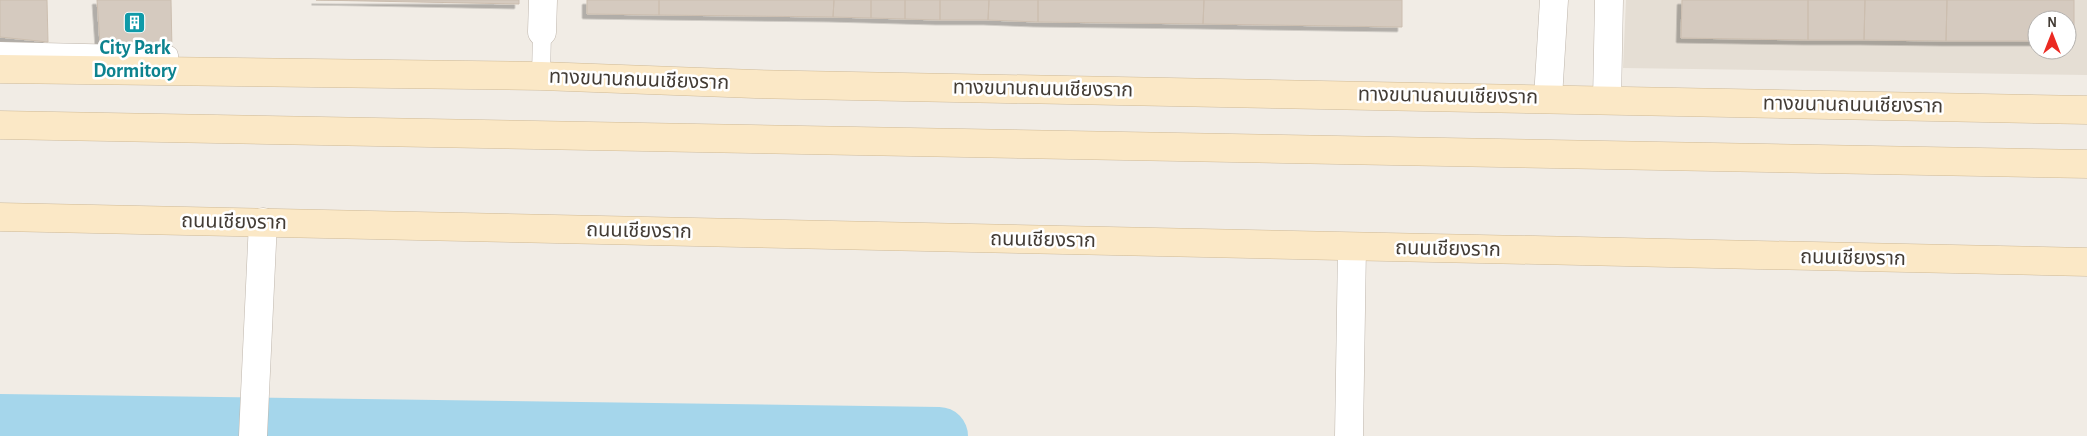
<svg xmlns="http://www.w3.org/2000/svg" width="2087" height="436" font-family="'Alegreya Sans','Noto Sans Thai',sans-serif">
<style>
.residential{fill:#e5ded4;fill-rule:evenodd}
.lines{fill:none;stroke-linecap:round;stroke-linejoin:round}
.river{stroke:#a5d6eb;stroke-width:58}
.building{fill:#d5cabf;stroke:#ccbeaf;filter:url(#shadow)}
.lane-casing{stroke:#bfb6ac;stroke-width:19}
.street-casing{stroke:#bfb6ac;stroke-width:29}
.secondary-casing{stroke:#cfba97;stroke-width:29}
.lane{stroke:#fff;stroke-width:18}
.street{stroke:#fff;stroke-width:28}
.secondary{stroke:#fbe8c6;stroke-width:28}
.labels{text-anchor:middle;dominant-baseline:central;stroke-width:5;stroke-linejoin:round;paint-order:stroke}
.culture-label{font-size:20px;font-weight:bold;fill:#0d838f;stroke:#fff}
.street-label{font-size:20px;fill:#433c35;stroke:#fff}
</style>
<defs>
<filter id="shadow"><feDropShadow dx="-4.5" dy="4.5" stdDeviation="0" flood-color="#0004"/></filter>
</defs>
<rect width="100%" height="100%" fill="#f1ece5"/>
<path class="residential" d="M 1626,0 L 2087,0 L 2087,75 L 1623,68 ZM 2037,20 L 2067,20 L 2067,50 L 2037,50 Z"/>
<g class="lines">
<path class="river" d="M 0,423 L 939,436"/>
</g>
<path class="building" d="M 0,0 L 47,0 L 48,42 L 0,37 Z
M 97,0 L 171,0 L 172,51 L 100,44 Z
M 316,0 L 519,0 L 519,4 Z
M 587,0 L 659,0 L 659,15 L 587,14 Z
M 659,0 L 834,0 L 833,17 L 659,15 Z
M 834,0 L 871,0 L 871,18 L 833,17 Z
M 871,0 L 905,0 L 905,19 L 871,18 Z
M 905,0 L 940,0 L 940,20 L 905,19 Z
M 940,0 L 989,0 L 988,20 L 940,20 Z
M 989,0 L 1038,0 L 1038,22 L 988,20 Z
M 1038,0 L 1204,0 L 1203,24 L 1038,22 Z
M 1204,0 L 1402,0 L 1402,27 L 1203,24 Z
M 1682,0 L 1808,0 L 1808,40 L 1681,38 Z
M 1808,0 L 1865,0 L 1864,40 L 1808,40 Z
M 1865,0 L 1947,0 L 1946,41 L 1864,40 Z
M 1947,0 L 2074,0 L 2074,41 L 2067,41 L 2067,20 L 2037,20 L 2037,41 L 1946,41 Z"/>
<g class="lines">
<defs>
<path id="lane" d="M 0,51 L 169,55 L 170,71
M 541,76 L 542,32"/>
<path id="street" d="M 542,32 L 543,0
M 1548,98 L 1554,0
M 1607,100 L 1609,0
M 253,436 L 263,222
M 1349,436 L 1352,247"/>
<path id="secondary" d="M 0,69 L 541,76 L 755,84 L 2087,110
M 0,125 L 2087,164
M 0,217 L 2087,262"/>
</defs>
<use href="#lane" class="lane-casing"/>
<use href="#street" class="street-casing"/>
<use href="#secondary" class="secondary-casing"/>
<use href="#lane" class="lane"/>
<use href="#street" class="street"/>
<use href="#secondary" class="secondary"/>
</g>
<defs>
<symbol id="building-square" viewBox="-11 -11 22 22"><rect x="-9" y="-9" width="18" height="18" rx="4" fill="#0f9aa8" stroke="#fff"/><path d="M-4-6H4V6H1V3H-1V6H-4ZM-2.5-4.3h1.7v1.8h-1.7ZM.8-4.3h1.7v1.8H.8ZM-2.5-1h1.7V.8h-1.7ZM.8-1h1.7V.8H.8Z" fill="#fff"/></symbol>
</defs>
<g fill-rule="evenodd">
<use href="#building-square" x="122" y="10" width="25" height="25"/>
</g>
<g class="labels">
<g class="culture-label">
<text x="135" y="48">City Park<tspan x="135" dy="23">Dormitory</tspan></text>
</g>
<g class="street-label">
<text transform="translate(639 80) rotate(2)">ทางขนานถนนเชียงราก</text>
<text transform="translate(1043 89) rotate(1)">ทางขนานถนนเชียงราก</text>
<text transform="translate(1448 96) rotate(1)">ทางขนานถนนเชียงราก</text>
<text transform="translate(1853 105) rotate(1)">ทางขนานถนนเชียงราก</text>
<text transform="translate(234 222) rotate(1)">ถนนเชียงราก</text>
<text transform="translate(639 231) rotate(1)">ถนนเชียงราก</text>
<text transform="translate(1043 240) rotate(1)">ถนนเชียงราก</text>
<text transform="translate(1448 249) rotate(1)">ถนนเชียงราก</text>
<text transform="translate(1853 258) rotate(1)">ถนนเชียงราก</text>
</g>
</g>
<g transform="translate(2052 35)"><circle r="24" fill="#ffffff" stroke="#b4b1ae"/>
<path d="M0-4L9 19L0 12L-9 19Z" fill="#eb2a22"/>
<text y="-8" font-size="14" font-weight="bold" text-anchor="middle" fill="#433c35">N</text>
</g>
</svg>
